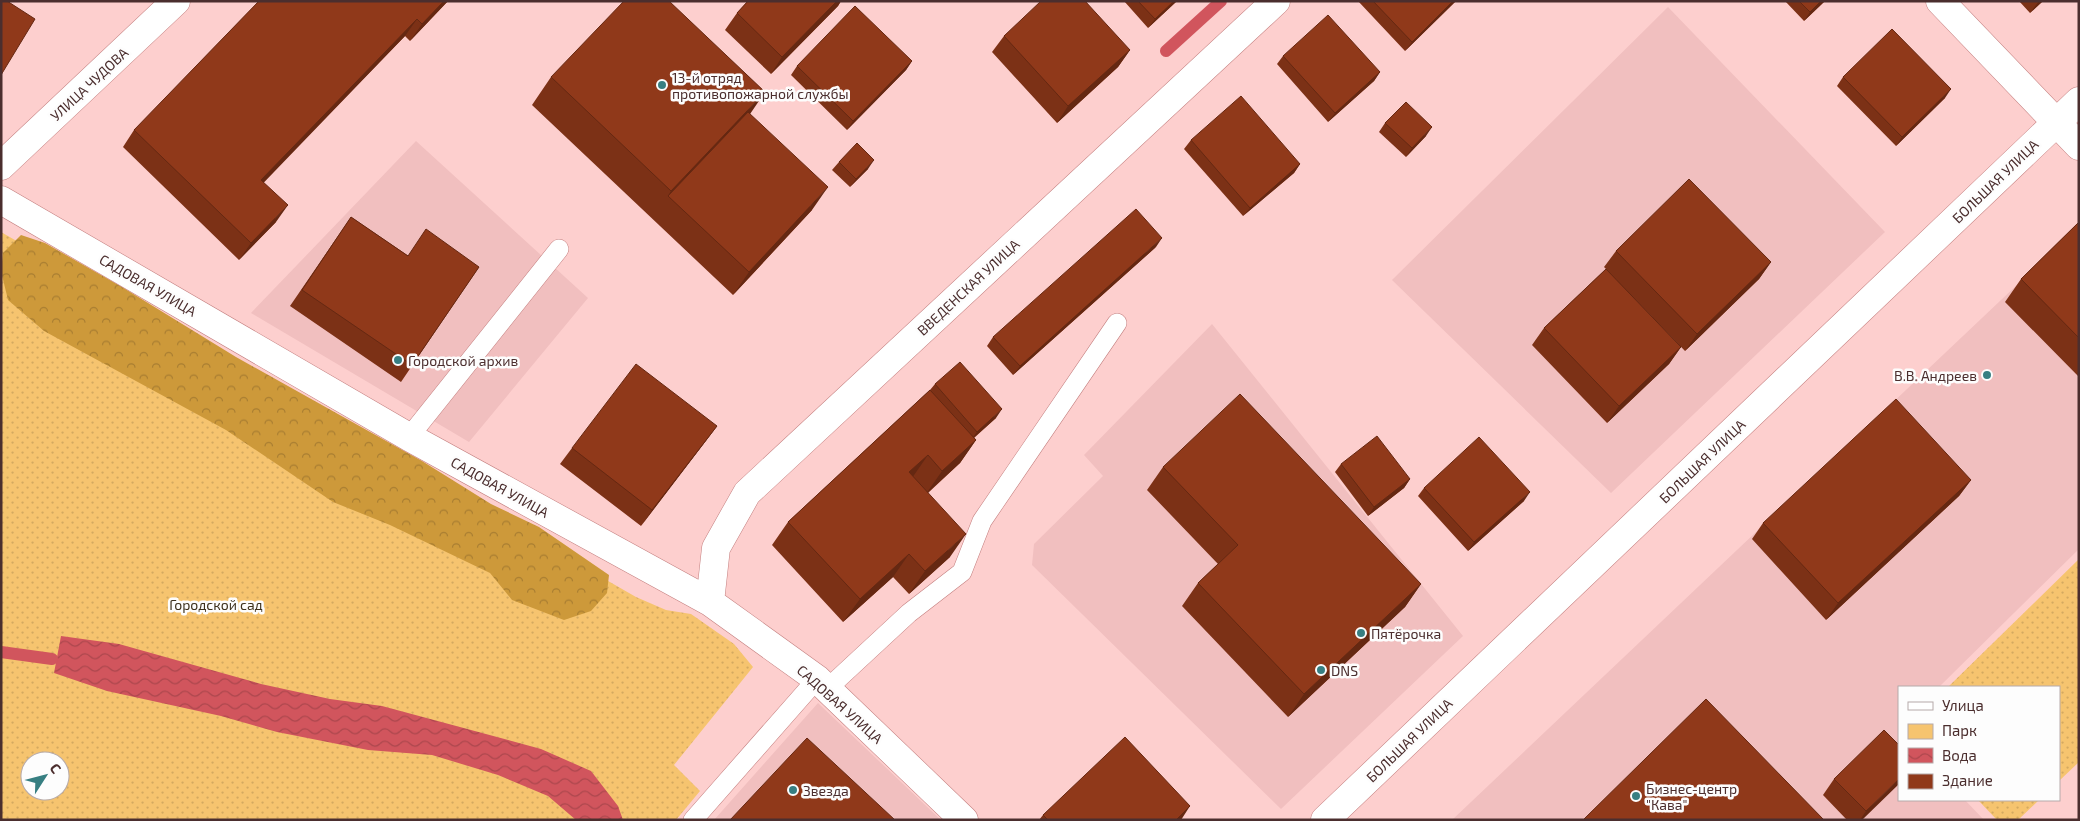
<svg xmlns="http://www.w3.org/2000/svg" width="2080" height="821" font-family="'Exo 2',sans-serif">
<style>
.built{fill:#f1bfbf}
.green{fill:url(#green-dots);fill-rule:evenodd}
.forest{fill:url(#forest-crowns)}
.water{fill:url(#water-waves)}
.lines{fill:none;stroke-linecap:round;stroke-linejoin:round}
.stream{stroke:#d1555d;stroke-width:12}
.service-casing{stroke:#c37e7e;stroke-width:20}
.minor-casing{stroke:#c37e7e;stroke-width:29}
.tertiary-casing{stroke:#c37e7e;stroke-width:29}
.primary-casing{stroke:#c37e7e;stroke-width:29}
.service{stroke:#fff;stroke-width:19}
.minor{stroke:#fff;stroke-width:28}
.tertiary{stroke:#fff;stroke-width:28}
.primary{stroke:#fff;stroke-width:28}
.wall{fill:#7c3116}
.shaded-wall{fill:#652812}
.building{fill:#90391a;stroke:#652812}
.poi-dot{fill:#377f82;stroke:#fdfdfd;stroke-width:2}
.labels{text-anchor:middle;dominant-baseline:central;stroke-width:5;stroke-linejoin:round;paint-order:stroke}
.poi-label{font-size:14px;fill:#4b2e2e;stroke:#fdfdfd;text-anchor:start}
.street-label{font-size:14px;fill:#4b2e2e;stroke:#fdfdfd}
.park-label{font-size:14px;fill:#3d311d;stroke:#fdfdfd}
</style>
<defs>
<pattern id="green-dots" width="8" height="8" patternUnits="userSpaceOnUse" patternTransform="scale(1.25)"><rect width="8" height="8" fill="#f6c46f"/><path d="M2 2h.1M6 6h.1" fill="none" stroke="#d4a960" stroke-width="1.8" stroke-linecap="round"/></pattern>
<pattern id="forest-crowns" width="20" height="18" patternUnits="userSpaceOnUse" patternTransform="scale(1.25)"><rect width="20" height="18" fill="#cd993a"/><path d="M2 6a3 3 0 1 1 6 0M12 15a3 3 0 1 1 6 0" fill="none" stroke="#a87d31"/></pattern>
<pattern id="water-waves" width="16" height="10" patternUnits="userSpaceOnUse" patternTransform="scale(1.25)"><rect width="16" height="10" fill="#d1555d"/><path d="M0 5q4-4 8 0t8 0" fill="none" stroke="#ac474d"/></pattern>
</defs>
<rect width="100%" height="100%" fill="#fdcfce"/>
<path class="built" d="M 1668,7 L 1885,232 L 1611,493 L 1392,280 Z
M 416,141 L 588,298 L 469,442 L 251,313 Z
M 2079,226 L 2079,549 L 1939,687 L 1899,687 L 1899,800 L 1965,800 L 1984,820 L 1452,820 Z
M 1212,324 L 1463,636 L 1281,809 L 1032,565 L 1034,544 L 1103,476 L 1084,455 Z
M 818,703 L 941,820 L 714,820 Z"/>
<path class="green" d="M 1,232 L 636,597 L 666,610 L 691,614 L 734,644 L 753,667 L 674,765 L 700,791 L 676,820 L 1,820 ZM 30,761 L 60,761 L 60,791 L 30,791 Z
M 2079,559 L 2079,762 L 2059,781 L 2059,687 L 1948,687 Z
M 1978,800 L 2039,800 L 2018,820 L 1997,820 Z"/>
<path class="forest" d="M 21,235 L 45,243 L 122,287 L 236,357 L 422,461 L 491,504 L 539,527 L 609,575 L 607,593 L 591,611 L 564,620 L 512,600 L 490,573 L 390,525 L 333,502 L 226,430 L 44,331 L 8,300 L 1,271 L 3,253 Z"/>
<path class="water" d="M 61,636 L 119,644 L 261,684 L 330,699 L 382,706 L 541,749 L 591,771 L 618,806 L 623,820 L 576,820 L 548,796 L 498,775 L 432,755 L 368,750 L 277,732 L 221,716 L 107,691 L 54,673 Z"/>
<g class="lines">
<path class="stream" d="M 1166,51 L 1221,1
M 1,652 L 52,659"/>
<defs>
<path id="service" d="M 409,437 L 559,249
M 827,689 L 909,613 L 962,572 L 982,521 L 1117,323
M 693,820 L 817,679"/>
<path id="minor" d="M 1940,1 L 2079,146
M 1,200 L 409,437 L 710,602 L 817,679 L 964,820
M 710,602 L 716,548 L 747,493 L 1276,1"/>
<path id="tertiary" d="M 1,166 L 176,1"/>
<path id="primary" d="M 1325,820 L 2079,101"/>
</defs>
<use href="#service" class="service-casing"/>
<use href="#minor" class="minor-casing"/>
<use href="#tertiary" class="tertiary-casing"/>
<use href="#primary" class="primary-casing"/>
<use href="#service" class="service"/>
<use href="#minor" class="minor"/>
<use href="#tertiary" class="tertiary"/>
<use href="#primary" class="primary"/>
</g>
<path class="wall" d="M 448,1 L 410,41 L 405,36 L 263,182 L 276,222 L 239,260 L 123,147 L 134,130 Z
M 748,1 L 841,1 L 838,6 L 771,74 L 725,30 L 737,13 Z
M 1124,1 L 1177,1 L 1148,28 Z
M 1358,1 L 1456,1 L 1405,51 Z
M 1785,1 L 1825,1 L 1804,21 Z
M 2019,1 L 2043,1 L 2030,13 Z
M 1004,36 L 1130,50 L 1118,67 L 1057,123 L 992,52 Z
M 1283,56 L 1380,72 L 1374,81 L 1328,122 L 1277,64 Z
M 912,61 L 906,70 L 847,130 L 791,75 L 797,66 Z
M 551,77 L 750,114 L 812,210 L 733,295 L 532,105 Z
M 1843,77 L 1945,98 L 1896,146 L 1837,86 Z
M 1385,123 L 1426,136 L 1406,157 L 1379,132 Z
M 1191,140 L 1300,164 L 1294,173 L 1243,216 L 1184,149 Z
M 839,162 L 868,169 L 850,187 L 832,170 Z
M 351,217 L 407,255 L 479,267 L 401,382 L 290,306 Z
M 2079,222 L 2079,377 L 2005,302 L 2021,279 Z
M 1156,247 L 1013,375 L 987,346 L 993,337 Z
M 1616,251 L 1771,262 L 1759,279 L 1685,351 L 1614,277 L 1681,347 L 1669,364 L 1607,423 L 1532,345 L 1544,328 L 1606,269 L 1604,267 Z
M 935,384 L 996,418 L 974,438 L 976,440 L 960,463 L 928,493 L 950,557 L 909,594 L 893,577 L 843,622 L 772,545 L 788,522 L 930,390 Z
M 717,426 L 705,442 L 641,526 L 560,464 L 572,448 Z
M 1341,464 L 1410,479 L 1404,488 L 1368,516 L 1335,472 Z
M 1163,467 L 1421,584 L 1405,607 L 1288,717 L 1182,606 L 1198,583 L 1218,564 L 1147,490 Z
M 1971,480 L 1959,496 L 1826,620 L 1752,539 L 1763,523 Z
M 1424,488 L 1524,501 L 1468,551 L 1418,496 Z
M 1899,745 L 1862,820 L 1847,820 L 1823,795 L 1834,779 Z
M 1043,815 L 1181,820 L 1039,820 Z"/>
<path class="shaded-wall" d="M 444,1 L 448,1 L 410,41 L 422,24 Z
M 837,1 L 841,1 L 838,6 L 771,74 L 782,57 Z
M 1174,1 L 1177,1 L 1148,28 L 1155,19 Z
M 1453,1 L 1456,1 L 1405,51 L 1412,42 Z
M 1821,1 L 1825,1 L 1804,21 L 1810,12 Z
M 2039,1 L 2043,1 L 2030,13 Z
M 417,19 L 405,36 L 250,197 L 261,180 Z
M 1130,50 L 1118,67 L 1057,123 L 1068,106 Z
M 912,61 L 906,70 L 847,130 L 853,121 Z
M 1380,72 L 1374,81 L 1328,122 L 1335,113 Z
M 1951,89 L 1945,98 L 1896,146 L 1902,137 Z
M 765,92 L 746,120 L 668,196 L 671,191 Z
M 1432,127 L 1426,136 L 1406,157 L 1412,148 Z
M 874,160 L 868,169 L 850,187 L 856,179 Z
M 1300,164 L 1294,173 L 1243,216 L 1250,208 Z
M 828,187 L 812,210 L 733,295 L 749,272 Z
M 288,205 L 276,222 L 239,260 L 251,243 Z
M 1162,238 L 1156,247 L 1013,375 L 1020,366 Z
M 1771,262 L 1759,279 L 1685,351 L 1697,334 Z
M 1681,347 L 1669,364 L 1607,423 L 1619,406 Z
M 1002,409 L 996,418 L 971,440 L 977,432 Z
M 717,426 L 705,442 L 641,526 L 652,510 Z
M 976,440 L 960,463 L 926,494 L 942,471 Z
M 928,455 L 912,478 L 909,472 Z
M 1410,479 L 1404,488 L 1368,516 L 1374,507 Z
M 1971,480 L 1959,496 L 1826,620 L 1838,603 Z
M 1530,492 L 1524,501 L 1468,551 L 1474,542 Z
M 966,534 L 950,557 L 909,594 L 925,571 Z
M 909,554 L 893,577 L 843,622 L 860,599 Z
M 1421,584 L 1405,607 L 1288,717 L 1304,694 Z
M 1899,779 L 1899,784 L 1862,820 L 1860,820 L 1866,811 Z
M 1190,806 L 1181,820 L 1176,820 Z"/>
<path class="building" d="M 1,1 L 7,1 L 35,19 L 1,75 Z
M 259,1 L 444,1 L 422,24 L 417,19 L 261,180 L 288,205 L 251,243 L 134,130 Z
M 624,1 L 669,1 L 765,92 L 671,191 L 551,77 Z
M 748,1 L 837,1 L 782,57 L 737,13 Z
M 1041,1 L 1085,1 L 1130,50 L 1068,106 L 1004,36 Z
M 1138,1 L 1174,1 L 1155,19 Z
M 1373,1 L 1453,1 L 1412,42 Z
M 1799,1 L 1821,1 L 1810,12 Z
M 855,6 L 912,61 L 853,121 L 797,66 Z
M 1328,15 L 1380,72 L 1335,113 L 1283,56 Z
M 1892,29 L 1951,89 L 1902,137 L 1843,77 Z
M 1241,96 L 1300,164 L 1250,208 L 1191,140 Z
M 1406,102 L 1432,127 L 1412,148 L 1385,123 Z
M 748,112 L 828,187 L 749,272 L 668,196 Z
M 857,143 L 874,160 L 856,179 L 839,162 Z
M 1689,179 L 1771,262 L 1697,334 L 1616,251 Z
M 1136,209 L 1162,238 L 1020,366 L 993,337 Z
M 351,217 L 408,256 L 426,229 L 479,267 L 412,365 L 302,290 Z
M 2079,222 L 2079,338 L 2021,279 Z
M 1606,269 L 1681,347 L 1619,406 L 1544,328 Z
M 960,362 L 1002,409 L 977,432 L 935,384 Z
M 636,364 L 717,426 L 652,510 L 572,448 Z
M 930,390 L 976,440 L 942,471 L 928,455 L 909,472 L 966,534 L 925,571 L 909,554 L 860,599 L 788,522 Z
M 1240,394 L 1421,584 L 1304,694 L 1198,583 L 1238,545 L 1163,467 Z
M 1896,399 L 1971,480 L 1838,603 L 1763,523 Z
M 1377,436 L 1410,479 L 1374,507 L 1341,464 Z
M 1479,437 L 1530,492 L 1474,542 L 1424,488 Z
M 1706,699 L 1824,820 L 1585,820 L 1584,819 Z
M 1884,730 L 1899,745 L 1899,779 L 1866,811 L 1834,779 Z
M 1125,737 L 1190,806 L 1176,820 L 1048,820 L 1043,815 Z
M 807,738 L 895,820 L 730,820 Z"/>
<g class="poi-dot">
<circle cx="662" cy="85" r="5"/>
<circle cx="398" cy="360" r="5"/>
<circle cx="1987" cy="375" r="5"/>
<circle cx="1361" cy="633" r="5"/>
<circle cx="1321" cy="670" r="5"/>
<circle cx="793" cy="790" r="5"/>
<circle cx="1636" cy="796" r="5"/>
</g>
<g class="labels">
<g class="poi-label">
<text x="672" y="77">13-й отряд<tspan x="672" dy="16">противопожарной службы</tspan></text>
<text x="408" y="360">Городской архив</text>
<text x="1977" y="375" text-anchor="end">В.В. Андреев</text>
<text x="1371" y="633">Пятёрочка</text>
<text x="1331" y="670">DNS</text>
<text x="1646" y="788">Бизнес-центр<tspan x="1646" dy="16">"Кава"</tspan></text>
<text x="803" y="790">Звезда</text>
</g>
<g class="street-label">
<text transform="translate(89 84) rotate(-43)">УЛИЦА ЧУДОВА</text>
<text transform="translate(1995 181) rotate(-44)">БОЛЬШАЯ УЛИЦА</text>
<text transform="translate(148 285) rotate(30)">САДОВАЯ УЛИЦА</text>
<text transform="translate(968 287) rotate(-43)">ВВЕДЕНСКАЯ УЛИЦА</text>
<text transform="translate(1702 461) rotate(-44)">БОЛЬШАЯ УЛИЦА</text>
<text transform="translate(500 487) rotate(29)">САДОВАЯ УЛИЦА</text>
<text transform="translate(840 704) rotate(42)">САДОВАЯ УЛИЦА</text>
<text transform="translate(1409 740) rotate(-44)">БОЛЬШАЯ УЛИЦА</text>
</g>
<g class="park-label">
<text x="216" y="604">Городской сад</text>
</g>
</g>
<rect width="2080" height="821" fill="none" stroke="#4b2e2e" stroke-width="5"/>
<rect x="1898" y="686" width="162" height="115" fill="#fdfdfd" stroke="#b6aaaa"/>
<rect x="1908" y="702" width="25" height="8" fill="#ffffff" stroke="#b6aaaa"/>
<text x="1942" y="711" font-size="15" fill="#4b2e2e">Улица</text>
<rect x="1908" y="724" width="25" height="15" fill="#f6c46f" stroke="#b6aaaa"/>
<text x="1942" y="736" font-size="15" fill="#4b2e2e">Парк</text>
<rect x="1908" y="748" width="25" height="15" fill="url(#water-waves)" stroke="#b6aaaa"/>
<text x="1942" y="761" font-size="15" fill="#4b2e2e">Вода</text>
<rect x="1908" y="774" width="25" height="15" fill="#90391a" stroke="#b6aaaa"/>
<text x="1942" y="786" font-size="15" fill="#4b2e2e">Здание</text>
<g transform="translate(45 776) rotate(54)"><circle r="24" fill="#fdfdfd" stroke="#b6aaaa"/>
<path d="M0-4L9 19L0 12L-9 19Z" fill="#377f82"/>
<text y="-8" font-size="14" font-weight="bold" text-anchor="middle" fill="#4b2e2e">С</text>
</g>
</svg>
